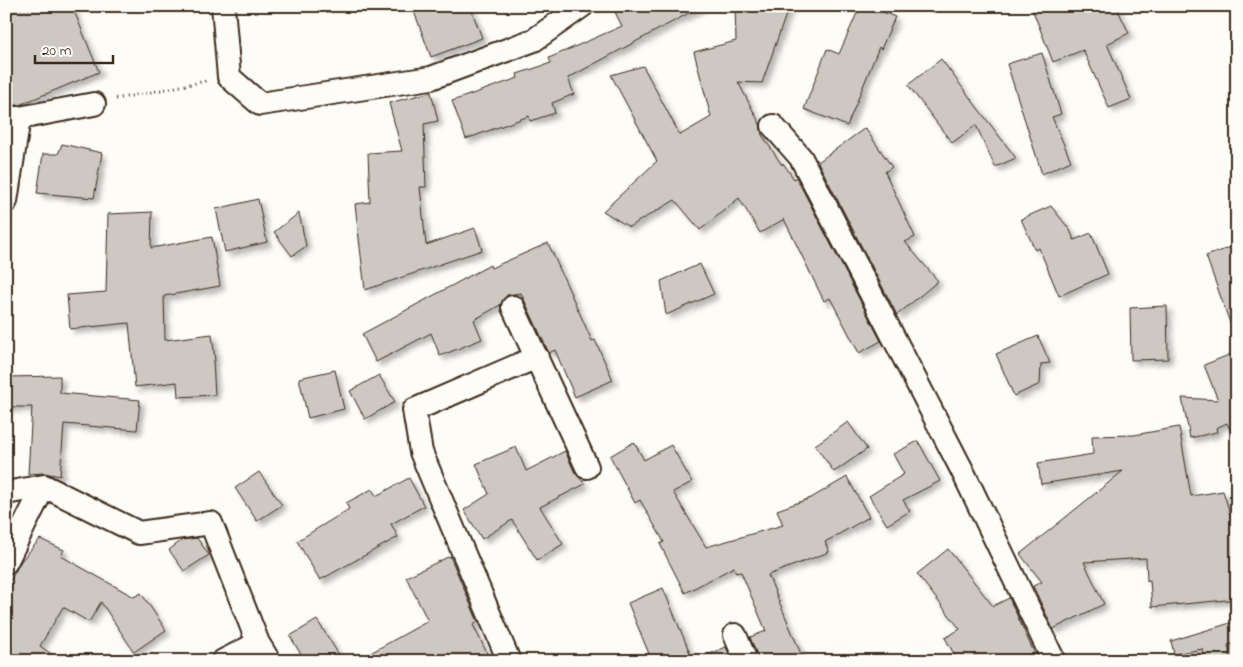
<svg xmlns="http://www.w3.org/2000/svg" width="1243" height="667" font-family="'Indie Flower',sans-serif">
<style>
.building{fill:#cdc8c2;stroke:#3b2a1e;filter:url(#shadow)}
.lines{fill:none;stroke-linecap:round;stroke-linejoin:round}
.minor-casing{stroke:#3b2a1e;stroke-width:26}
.path{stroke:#3b2a1e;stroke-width:3;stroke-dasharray:1 4;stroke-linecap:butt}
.minor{stroke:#fdfcf7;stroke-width:22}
</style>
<defs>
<filter id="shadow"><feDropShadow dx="4.5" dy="4.5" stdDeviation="2.5" flood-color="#0004"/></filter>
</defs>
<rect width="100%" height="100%" fill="#fdfcf7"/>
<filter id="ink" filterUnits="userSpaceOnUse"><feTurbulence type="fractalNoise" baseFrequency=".02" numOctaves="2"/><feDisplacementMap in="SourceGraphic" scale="10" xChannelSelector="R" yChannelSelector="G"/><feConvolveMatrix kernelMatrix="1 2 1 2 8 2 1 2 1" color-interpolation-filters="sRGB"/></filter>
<g filter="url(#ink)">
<path class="building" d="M 6,6 L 72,6 L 99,72 L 19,105 L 6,105 Z
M 412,6 L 470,6 L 482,38 L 431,57 Z
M 612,6 L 702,6 L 568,78 L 574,94 L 552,103 L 555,113 L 530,121 L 529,116 L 466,139 L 452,101 L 518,78 L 517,74 L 551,63 L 549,58 L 622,26 Z
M 735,6 L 789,6 L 762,83 L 738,82 L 760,124 L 762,135 L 782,165 L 783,163 L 794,179 L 796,177 L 881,341 L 859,353 L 830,298 L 824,301 L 784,219 L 760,233 L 739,198 L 700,230 L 675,200 L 629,227 L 603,211 L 657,161 L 611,75 L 643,66 L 680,135 L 711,117 L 694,52 L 736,41 Z
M 860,6 L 869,6 L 895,17 L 881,49 L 879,47 L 847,126 L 804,109 L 827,49 L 839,54 Z
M 1031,6 L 1116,6 L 1129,33 L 1107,44 L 1131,99 L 1109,108 L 1083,50 L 1053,62 Z
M 1042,53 L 1061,114 L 1052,117 L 1071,161 L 1042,174 L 1007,64 Z
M 941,59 L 977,107 L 1016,158 L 995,167 L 976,125 L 952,143 L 908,85 Z
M 431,92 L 438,121 L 424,124 L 426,187 L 420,187 L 426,245 L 475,228 L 482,250 L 365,290 L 355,204 L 370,202 L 368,153 L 402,151 L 389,103 Z
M 865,128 L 892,167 L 885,172 L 915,237 L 905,242 L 938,281 L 897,315 L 818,162 Z
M 62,144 L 102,153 L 94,198 L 37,193 L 43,154 L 58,154 Z
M 258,199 L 267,242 L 225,252 L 216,209 Z
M 1051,206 L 1070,230 L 1074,240 L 1091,233 L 1108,274 L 1059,296 L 1039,248 L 1035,250 L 1021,219 Z
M 152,212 L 151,248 L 212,237 L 220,286 L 164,296 L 165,340 L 212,334 L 215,361 L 213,361 L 215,395 L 178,397 L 177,382 L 135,387 L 129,323 L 70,329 L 67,295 L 106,292 L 108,214 Z
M 299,213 L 306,246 L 292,256 L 274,232 Z
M 548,243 L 592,341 L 595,340 L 613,380 L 575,397 L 555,350 L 549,353 L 521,293 L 507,295 L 500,305 L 474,320 L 482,339 L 440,356 L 431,333 L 376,362 L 362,334 L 490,265 L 491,268 Z
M 1237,245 L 1237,334 L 1234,334 L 1206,256 Z
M 700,264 L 714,294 L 666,315 L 661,281 Z
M 1167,306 L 1168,359 L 1131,360 L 1130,308 Z
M 1038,336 L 1050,363 L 1041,364 L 1040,384 L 1014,396 L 996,354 Z
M 1231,354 L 1237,368 L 1237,444 L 1227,423 L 1216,428 L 1217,432 L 1190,438 L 1182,398 L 1218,400 L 1204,365 Z
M 335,370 L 344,409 L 308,418 L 299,378 Z
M 379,375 L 395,402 L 365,419 L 350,391 Z
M 60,376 L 60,393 L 140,400 L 137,430 L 64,424 L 60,476 L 44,473 L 28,474 L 32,407 L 6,407 L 6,377 Z
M 848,422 L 867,449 L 834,472 L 815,445 Z
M 1179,427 L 1191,496 L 1223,491 L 1237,536 L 1237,599 L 1152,607 L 1150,580 L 1147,581 L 1146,558 L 1084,562 L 1104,604 L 1053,629 L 1033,586 L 1042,582 L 1020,554 L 1123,471 L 1041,484 L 1038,463 L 1093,454 L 1092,436 L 1134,435 Z
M 918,441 L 940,481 L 903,500 L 910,511 L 887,525 L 869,496 L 904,474 L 893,454 Z
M 634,442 L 644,460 L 671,445 L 692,482 L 673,492 L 706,547 L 783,525 L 777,510 L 811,498 L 847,477 L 869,517 L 825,542 L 829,552 L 768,575 L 804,661 L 759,661 L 750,637 L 766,631 L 741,572 L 736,573 L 734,567 L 685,593 L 660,544 L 664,542 L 640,500 L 635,503 L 610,456 Z
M 516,447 L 526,471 L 565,451 L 575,473 L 585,484 L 540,507 L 563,544 L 537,560 L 512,520 L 482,539 L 464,510 L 489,494 L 476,464 Z
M 259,472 L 282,505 L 257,521 L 235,488 Z
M 409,478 L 424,506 L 391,524 L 398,537 L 320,580 L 297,541 L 349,509 L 346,503 L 372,489 L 376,496 Z
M 197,538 L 209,555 L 184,571 L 169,550 L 182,540 Z
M 40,539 L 64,550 L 61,556 L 134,597 L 141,593 L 166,630 L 134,652 L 101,602 L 89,622 L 63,607 L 40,646 L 61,661 L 6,661 L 6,588 L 21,561 Z
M 948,549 L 993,606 L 1009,598 L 1038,661 L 958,661 L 945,638 L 960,629 L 917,574 Z
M 450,556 L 478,622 L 473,625 L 491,661 L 356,661 L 428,621 L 406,577 Z
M 663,588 L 690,653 L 674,661 L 652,661 L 628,603 Z
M 317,620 L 343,661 L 305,661 L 290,636 Z
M 1237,621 L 1237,643 L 1228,645 L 1231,661 L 1204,661 L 1203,649 L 1174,654 L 1171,641 Z
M 726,647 L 732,661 L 695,661 L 695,660 Z"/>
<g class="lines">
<defs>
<path id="minor" d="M 223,6 L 229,77 L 260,104 L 431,78 L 534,40 L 582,6
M 6,118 L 19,118 L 94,104
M 773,126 L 801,158 L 962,470 L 1054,661
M 6,201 L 19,118
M 513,307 L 587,467
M 6,493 L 44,486 L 139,533 L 211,523 L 258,643 L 269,661
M 6,562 L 44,486
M 735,635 L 746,661
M 223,661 L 258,643
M 509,661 L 421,452 L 414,410 L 537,357"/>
</defs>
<use href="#minor" class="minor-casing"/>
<path class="path" d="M 116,99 L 206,81"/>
<use href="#minor" class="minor"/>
</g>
</g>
<rect width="1243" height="667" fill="none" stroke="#fdfcf7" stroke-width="25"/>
<rect x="12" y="12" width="1218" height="642" fill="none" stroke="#3b2a1e" stroke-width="2" filter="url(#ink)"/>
<path d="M35 55v8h78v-8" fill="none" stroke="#3b2a1e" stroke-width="2.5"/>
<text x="42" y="55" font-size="15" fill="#3b2a1e" stroke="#fdfcf7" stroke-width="4" paint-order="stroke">20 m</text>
</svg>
